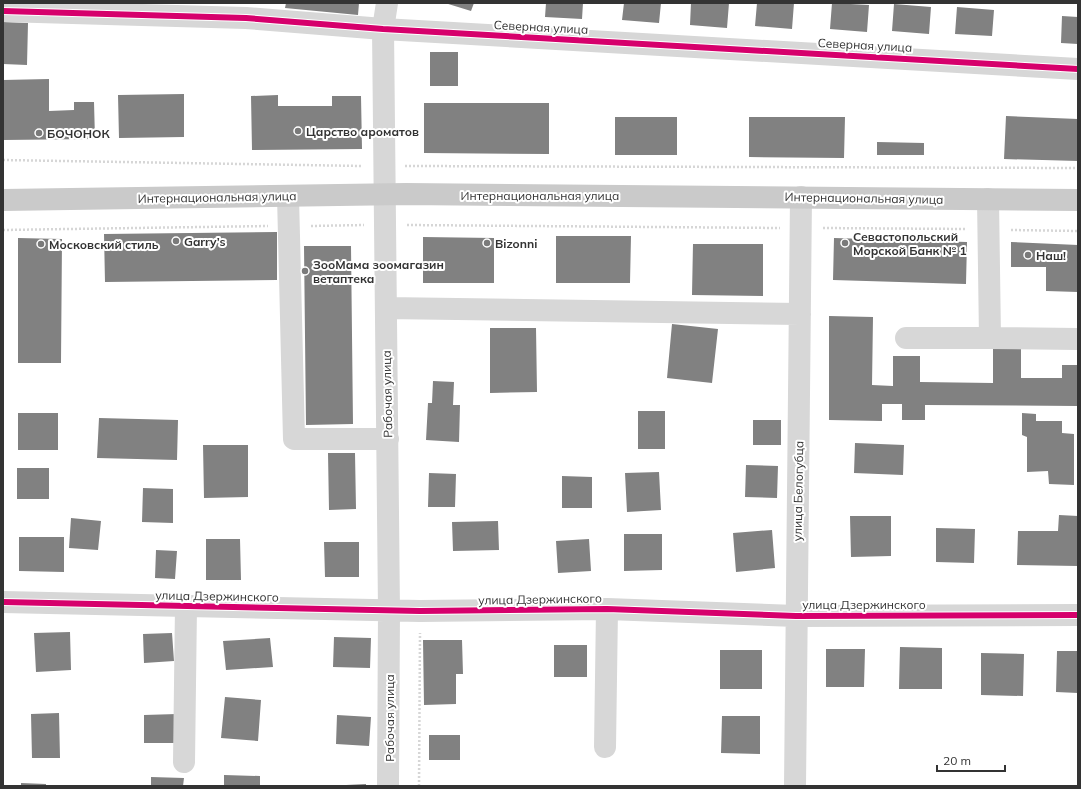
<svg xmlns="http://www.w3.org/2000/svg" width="1081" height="789" font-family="Mulish,sans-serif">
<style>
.building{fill:#818181}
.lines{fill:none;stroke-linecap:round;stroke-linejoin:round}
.path{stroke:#d6d6d6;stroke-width:2.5;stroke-dasharray:2 2;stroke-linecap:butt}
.minor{stroke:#d7d7d7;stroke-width:22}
.major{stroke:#cacaca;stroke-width:22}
.cycleway-casing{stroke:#fff;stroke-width:8}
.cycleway{stroke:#d6006c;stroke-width:6}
.poi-dot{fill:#7a7a7a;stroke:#fff;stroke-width:1.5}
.labels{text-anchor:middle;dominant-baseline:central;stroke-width:4;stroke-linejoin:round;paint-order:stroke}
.street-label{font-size:12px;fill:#333;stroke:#fff}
.poi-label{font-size:12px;font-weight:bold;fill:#333;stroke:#fff;text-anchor:start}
</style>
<rect width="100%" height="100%" fill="#fff"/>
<path class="building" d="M 286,3 L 359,3 L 358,15 L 285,8 Z
M 445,3 L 474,3 L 471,11 Z
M 546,3 L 583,3 L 582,19 L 545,17 Z
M 624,3 L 661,3 L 659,23 L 622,20 Z
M 691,3 L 729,3 L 727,28 L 690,25 Z
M 757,3 L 794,3 L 792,29 L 755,26 Z
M 832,3 L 869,5 L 867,32 L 830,29 Z
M 894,4 L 931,7 L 929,34 L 892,31 Z
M 957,7 L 994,10 L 992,36 L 955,34 Z
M 1062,16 L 1078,17 L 1078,44 L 1061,43 Z
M 3,22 L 28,23 L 27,65 L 3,64 Z
M 430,52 L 458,52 L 458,86 L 430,86 Z
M 49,79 L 49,111 L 74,110 L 74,102 L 94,102 L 95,139 L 3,140 L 3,80 Z
M 184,94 L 184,137 L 119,138 L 118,95 Z
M 278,95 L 278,106 L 332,106 L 332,96 L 361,96 L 362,149 L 252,150 L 251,96 Z
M 424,103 L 549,103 L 549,154 L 424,153 Z
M 1006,116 L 1078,119 L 1078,161 L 1004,159 Z
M 615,117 L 677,117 L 677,155 L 615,155 Z
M 749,117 L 845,117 L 844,158 L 749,157 Z
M 877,142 L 924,143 L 924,155 L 877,155 Z
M 277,232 L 277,280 L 105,282 L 104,234 Z
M 556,236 L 631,236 L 630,283 L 556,283 Z
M 423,237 L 494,238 L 494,283 L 423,283 Z
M 18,238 L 62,239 L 61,363 L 18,363 Z
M 834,238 L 967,242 L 966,284 L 833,280 Z
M 1011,242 L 1078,245 L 1078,292 L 1046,291 L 1046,267 L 1011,267 Z
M 693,244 L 763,244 L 763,296 L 692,295 Z
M 304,246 L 351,246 L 353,424 L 306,425 Z
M 829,316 L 873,317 L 872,385 L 893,386 L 893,356 L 920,356 L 920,382 L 993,383 L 993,348 L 1021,349 L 1021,378 L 1062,378 L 1062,365 L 1078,365 L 1078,406 L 925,405 L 925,420 L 902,420 L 902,404 L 882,404 L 882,421 L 829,420 Z
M 672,324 L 718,329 L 712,383 L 667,378 Z
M 490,328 L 536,328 L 537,392 L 490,393 Z
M 433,381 L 454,382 L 453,405 L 460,405 L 459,442 L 426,440 L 428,403 L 432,403 Z
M 638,411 L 665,411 L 665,449 L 638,449 Z
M 18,413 L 58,413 L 58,450 L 18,450 Z
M 1022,413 L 1036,414 L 1036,421 L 1062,421 L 1062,433 L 1074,434 L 1074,485 L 1049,484 L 1048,471 L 1027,472 L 1027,437 L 1022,435 Z
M 99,418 L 178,420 L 177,460 L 97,458 Z
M 753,420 L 781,420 L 781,445 L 753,445 Z
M 855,443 L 904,445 L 903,475 L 854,473 Z
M 203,445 L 248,445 L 248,497 L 204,498 Z
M 328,453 L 355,453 L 356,509 L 329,510 Z
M 746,465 L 778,466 L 777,498 L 745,497 Z
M 17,468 L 49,468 L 49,499 L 17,499 Z
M 659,472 L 661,510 L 627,512 L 625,473 Z
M 429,473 L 456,474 L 455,507 L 428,507 Z
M 562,476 L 592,477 L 592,508 L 562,508 Z
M 143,488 L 173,489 L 173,523 L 142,522 Z
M 1059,515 L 1078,516 L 1078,566 L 1017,565 L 1018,531 L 1058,531 Z
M 850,516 L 891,516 L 891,556 L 851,557 Z
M 71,518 L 101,521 L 98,550 L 69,548 Z
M 498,521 L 499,550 L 453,551 L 452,522 Z
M 936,528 L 975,529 L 974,563 L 936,562 Z
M 772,530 L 775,568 L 736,572 L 733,533 Z
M 624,534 L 662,534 L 662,570 L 624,571 Z
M 19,537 L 64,537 L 64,572 L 19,571 Z
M 206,539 L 240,539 L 241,580 L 206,580 Z
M 589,539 L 591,571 L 558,573 L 556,541 Z
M 324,542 L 359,542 L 359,577 L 325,577 Z
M 156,550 L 177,551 L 175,579 L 155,578 Z
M 70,632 L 71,670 L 36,672 L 34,633 Z
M 172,633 L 174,661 L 144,663 L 143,634 Z
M 334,637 L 371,638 L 370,668 L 333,667 Z
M 270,638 L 273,667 L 226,670 L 223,641 Z
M 423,640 L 462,640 L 463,674 L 456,674 L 456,704 L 424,705 Z
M 554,645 L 587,645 L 587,677 L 554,677 Z
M 900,647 L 942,648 L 942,689 L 899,689 Z
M 826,649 L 865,649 L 864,687 L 826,687 Z
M 720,650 L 762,650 L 762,689 L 720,689 Z
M 1057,651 L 1078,651 L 1078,693 L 1056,692 Z
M 981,653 L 1024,654 L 1023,696 L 981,695 Z
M 225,697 L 261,700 L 258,741 L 221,738 Z
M 59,713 L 60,758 L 32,758 L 31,714 Z
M 177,714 L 177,743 L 144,743 L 144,715 Z
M 337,715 L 371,717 L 369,746 L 336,744 Z
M 722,716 L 760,716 L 760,754 L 721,753 Z
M 429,735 L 460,735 L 460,760 L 429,760 Z
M 224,775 L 260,776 L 260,786 L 224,786 Z
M 151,777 L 184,778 L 183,786 L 151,786 Z
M 21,783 L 46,784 L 46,786 L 21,786 Z
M 366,784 L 366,786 L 346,786 L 346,785 Z"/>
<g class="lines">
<path class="path" d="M 3,160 L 362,166
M 405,166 L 1078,168
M 407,225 L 780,228
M 311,226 L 364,225
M 823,228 L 966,229
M 3,230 L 268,226
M 1011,230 L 1078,231
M 419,786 L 420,633"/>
<path class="minor" d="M 387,3 L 383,29 L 389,611 L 388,786
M 3,11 L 246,18 L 383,29 L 1078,69
M 288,196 L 294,439 L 388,439
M 386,308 L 800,314
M 906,338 L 990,338 L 988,199
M 990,338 L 1078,339
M 3,602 L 420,611 L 607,609 L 796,616 L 1078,615
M 605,747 L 607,609
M 184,762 L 186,606
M 795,786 L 801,197"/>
<path class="major" d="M 3,200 L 406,194 L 1078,200"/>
<defs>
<path id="cycleway" d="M 3,11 L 246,18 L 383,29 L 1078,69
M 3,602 L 420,611 L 607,609 L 796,616 L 1078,615"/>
</defs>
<use href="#cycleway" class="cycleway-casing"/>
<use href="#cycleway" class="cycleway"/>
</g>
<g class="poi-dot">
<circle cx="298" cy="131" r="4"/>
<circle cx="39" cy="133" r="4"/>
<circle cx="176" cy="241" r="4"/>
<circle cx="487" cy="243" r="4"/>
<circle cx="845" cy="243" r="4"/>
<circle cx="41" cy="244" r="4"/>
<circle cx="1028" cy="255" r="4"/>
<circle cx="305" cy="271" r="4"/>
</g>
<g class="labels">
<g class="street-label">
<text transform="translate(541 27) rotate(3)">Северная улица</text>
<text transform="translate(865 45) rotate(3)">Северная улица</text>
<text x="540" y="195">Интернациональная улица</text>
<text transform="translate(217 197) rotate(-1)">Интернациональная улица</text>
<text transform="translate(864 198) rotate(1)">Интернациональная улица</text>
<text transform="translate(387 394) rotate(-91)">Рабочая улица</text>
<text transform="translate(798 491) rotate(-89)">улица Белогубца</text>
<text transform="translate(217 596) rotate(1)">улица Дзержинского</text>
<text transform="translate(540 599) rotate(-1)">улица Дзержинского</text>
<text x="864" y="604">улица Дзержинского</text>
<text transform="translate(389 718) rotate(-90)">Рабочая улица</text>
</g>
<g class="poi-label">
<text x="306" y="131">Царство ароматов</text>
<text x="47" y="133">БОЧОНОК</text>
<text x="853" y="236">Севастопольский<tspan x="853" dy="14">Морской Банк № 1</tspan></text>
<text x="184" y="241">Garry’s</text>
<text x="495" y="243">Bizonni</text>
<text x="49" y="244">Московский стиль</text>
<text x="1036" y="255">Наш!</text>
<text x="313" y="264">ЗооМама зоомагазин<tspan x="313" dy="14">ветаптека</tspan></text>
</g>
</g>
<rect width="1081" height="789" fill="none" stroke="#333333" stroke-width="8"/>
<path d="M937 765v6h68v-6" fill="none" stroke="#333333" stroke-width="2"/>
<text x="943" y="765" font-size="12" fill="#333333" stroke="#ffffff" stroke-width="3" paint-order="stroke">20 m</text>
</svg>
